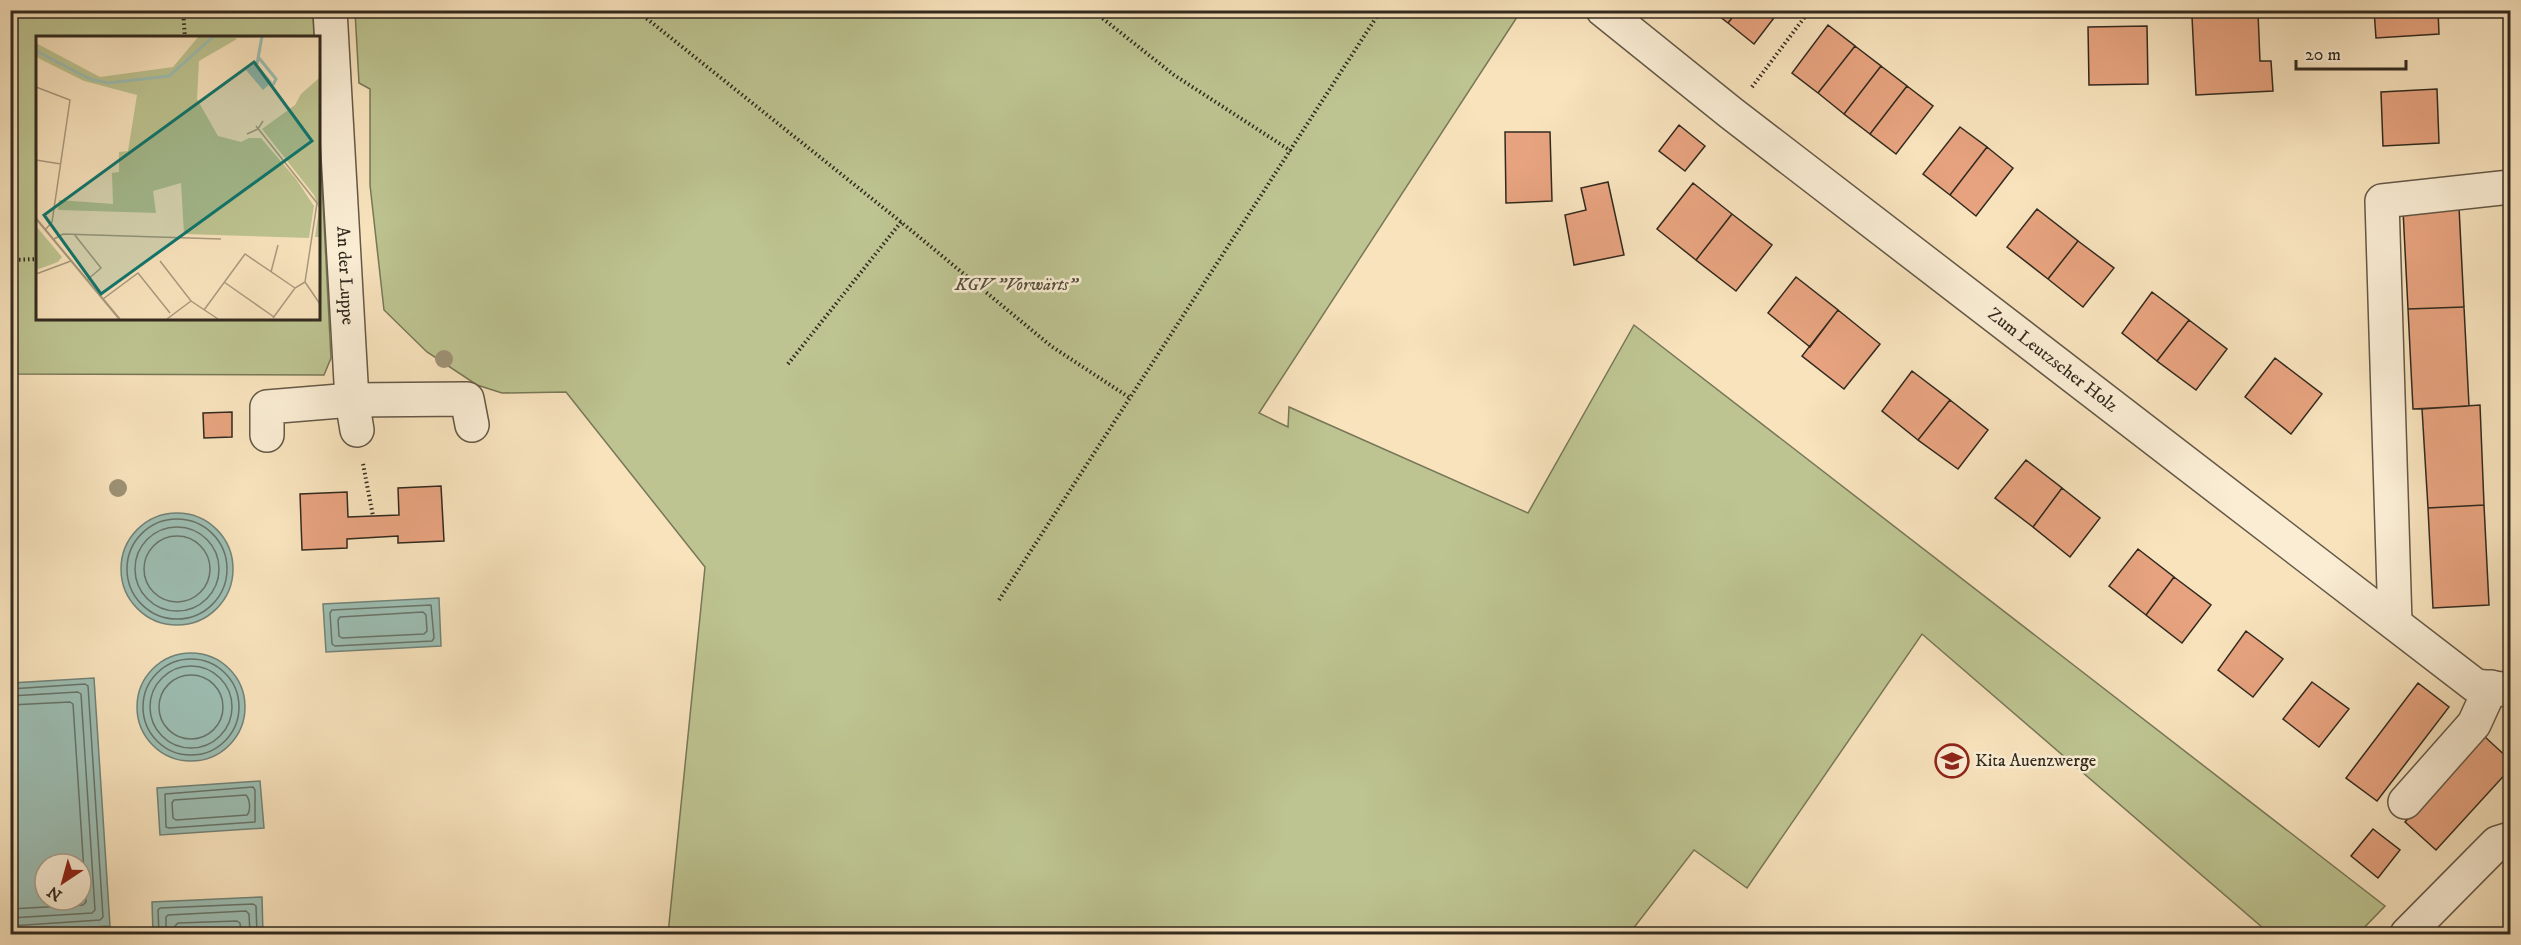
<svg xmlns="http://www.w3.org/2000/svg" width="2521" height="945" font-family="'IM FELL DW Pica',serif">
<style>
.green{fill:#bdc491;stroke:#787758;stroke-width:1.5}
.water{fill:#9dbeb3;stroke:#728378;stroke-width:1.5;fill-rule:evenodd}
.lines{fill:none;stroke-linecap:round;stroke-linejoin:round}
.shore{stroke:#687469;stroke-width:1.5}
.building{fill:#e7a37f;stroke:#322a1f;stroke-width:1.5}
.minor-casing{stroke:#645846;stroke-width:36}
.path{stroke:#322a1f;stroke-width:4;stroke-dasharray:1.5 3;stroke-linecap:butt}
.minor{stroke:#faedd4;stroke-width:33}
.tree{fill:#9e9276}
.labels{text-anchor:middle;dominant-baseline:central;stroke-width:5;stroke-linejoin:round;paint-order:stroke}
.street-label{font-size:18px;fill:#322a1f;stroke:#faedd4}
.park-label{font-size:18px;font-style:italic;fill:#55503c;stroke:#faedd4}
.poi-label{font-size:18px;fill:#322a1f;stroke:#faedd4;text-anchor:start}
.inset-river{fill:none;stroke:#9dbeb3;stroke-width:3}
.inset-road{fill:none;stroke:#a9997e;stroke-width:1.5}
.view{fill:#0f766e;fill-opacity:0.15;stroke:#0f766e;stroke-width:3}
.inset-edge{fill:none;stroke:#322a1f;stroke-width:3}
</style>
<rect width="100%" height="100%" fill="#f8e3bd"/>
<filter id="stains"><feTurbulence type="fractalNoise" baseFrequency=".00333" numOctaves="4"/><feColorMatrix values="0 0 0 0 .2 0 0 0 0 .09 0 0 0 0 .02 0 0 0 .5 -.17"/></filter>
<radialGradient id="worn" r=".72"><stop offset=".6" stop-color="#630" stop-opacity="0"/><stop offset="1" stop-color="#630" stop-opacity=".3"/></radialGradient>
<path class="green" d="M 11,10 L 313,11 L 314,37 L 38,38 L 38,318 L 318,318 L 318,106 L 331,358 L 324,375 L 11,374 Z
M 355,11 L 1521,11 L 1259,413 L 1288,427 L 1289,407 L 1528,513 L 1634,325 L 2385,906 L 2358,934 L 2270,934 L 1922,634 L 1747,888 L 1694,850 L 1629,934 L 668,934 L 705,567 L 566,392 L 502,393 L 477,385 L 427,352 L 384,310 L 370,185 L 370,89 L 359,83 Z"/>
<path class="water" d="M121 569a56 56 0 1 1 112 0a56 56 0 1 1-112 0Z
M 439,598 L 441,646 L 326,652 L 323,604 Z
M137 707a54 54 0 1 1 108 0a54 54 0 1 1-108 0Z
M 94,678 L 110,926 L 11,932 L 11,683 ZM 45,864 L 81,864 L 81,900 L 45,900 Z
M 260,781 L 264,828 L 160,835 L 157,788 Z
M 262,897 L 263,934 L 153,934 L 152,902 Z"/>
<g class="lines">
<path class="shore" d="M127 569a50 50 0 1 1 100 0a50 50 0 1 1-100 0Z
M135 569a42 42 0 1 1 84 0a42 42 0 1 1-84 0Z
M144 569a33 33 0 1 1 66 0a33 33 0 1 1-66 0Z
M 431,605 L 434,638 L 432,641 L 335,646 L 332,644 L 330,613 L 332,610 Z
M 423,612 L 426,615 L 427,631 L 424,634 L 342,638 L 339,636 L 338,620 L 340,617 Z
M143 707a48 48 0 1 1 96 0a48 48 0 1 1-96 0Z
M150 707a41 41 0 1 1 82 0a41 41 0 1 1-82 0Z
M159 707a32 32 0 1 1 64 0a32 32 0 1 1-64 0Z
M 10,689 L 85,684 L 88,686 L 103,917 L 100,920 L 10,926
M 10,696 L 78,692 L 81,694 L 95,910 L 92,913 L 10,918
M 10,705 L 70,702 L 73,704 L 86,902 L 83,905 L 10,909
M 253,787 L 255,790 L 255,822 L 169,828 L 166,827 L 165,794 Z
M 246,795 C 250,799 251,811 247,815 L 176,820 L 173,818 L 172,803 L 174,800 Z
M 159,934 L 158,910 L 160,908 L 253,904 L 256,906 L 257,934
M 166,934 L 166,917 L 168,915 L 246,911 L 249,914 L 250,934
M 175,934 L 175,926 L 178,923 L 237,921 L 240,923 L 241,934"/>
</g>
<path class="building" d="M 1711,10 L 1738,10 L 1728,23 Z
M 1738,10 L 1780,10 L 1754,44 L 1728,23 Z
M 2374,10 L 2438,10 L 2439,34 L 2376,38 Z
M 2258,13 L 2260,61 L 2271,61 L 2273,91 L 2196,95 L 2192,17 Z
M 1828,25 L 1855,46 L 1818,93 L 1792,73 Z
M 2147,26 L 2148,84 L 2089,85 L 2088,27 Z
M 1855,46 L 1881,66 L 1844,114 L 1818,93 Z
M 1881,66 L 1907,86 L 1870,134 L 1844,114 Z
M 1907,86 L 1933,106 L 1896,154 L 1870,134 Z
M 2437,89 L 2439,143 L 2383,146 L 2381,92 Z
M 1679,125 L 1705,146 L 1685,171 L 1659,151 Z
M 1960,127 L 1987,147 L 1950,195 L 1923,174 Z
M 1505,132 L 1550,132 L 1552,201 L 1506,203 Z
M 1987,147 L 2013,168 L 1976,216 L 1950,195 Z
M 1608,182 L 1624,255 L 1574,265 L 1565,215 L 1586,210 L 1581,188 Z
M 1693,183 L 1732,214 L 1696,260 L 1657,229 Z
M 2459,207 L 2464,307 L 2408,309 L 2403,210 Z
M 2037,209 L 2078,241 L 2048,279 L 2007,247 Z
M 1732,214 L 1772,245 L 1736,291 L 1696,260 Z
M 2078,241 L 2114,268 L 2083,307 L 2048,279 Z
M 1796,277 L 1838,310 L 1810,347 L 1768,313 Z
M 2152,292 L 2189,320 L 2157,361 L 2122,333 Z
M 2464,307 L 2469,406 L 2413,409 L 2408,309 Z
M 1838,310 L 1880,344 L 1844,389 L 1802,356 Z
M 2189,320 L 2227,349 L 2196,390 L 2157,361 Z
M 2275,358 L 2322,394 L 2291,434 L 2245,397 Z
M 1912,371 L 1950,400 L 1918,440 L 1882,411 Z
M 1950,400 L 1988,430 L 1958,469 L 1918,440 Z
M 2480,405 L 2484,505 L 2428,508 L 2422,409 Z
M 232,412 L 232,437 L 204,438 L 203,413 Z
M 2026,460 L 2062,488 L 2033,527 L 1995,498 Z
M 441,486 L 444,541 L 398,543 L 398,536 L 347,539 L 347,548 L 302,550 L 300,494 L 347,492 L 348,517 L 399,515 L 398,488 Z
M 2062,488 L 2100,518 L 2070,557 L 2033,527 Z
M 2484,505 L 2489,605 L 2433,608 L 2428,508 Z
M 2138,549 L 2174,577 L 2146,615 L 2109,586 Z
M 2174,577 L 2211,605 L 2182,643 L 2146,615 Z
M 2246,631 L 2283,659 L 2253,697 L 2218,670 Z
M 2312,682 L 2349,709 L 2319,747 L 2283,719 Z
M 2418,683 L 2449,707 L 2377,801 L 2346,778 Z
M 2484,736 L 2510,760 L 2510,769 L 2436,850 L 2405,822 Z
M 2373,829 L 2400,850 L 2378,878 L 2351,856 Z"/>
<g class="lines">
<defs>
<g id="minor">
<path id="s1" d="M 330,10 L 352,400 L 357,430"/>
<path id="s2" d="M 1603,10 L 1731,113 L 2476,686 L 2510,690"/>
<path d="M 267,435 L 267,407 L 352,400 L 467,399 L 472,425"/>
<path d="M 2395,623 L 2382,201 L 2510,187"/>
<path d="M 2405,802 L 2474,724 L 2491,687"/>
<path d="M 2407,934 L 2497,843 L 2510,839"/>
</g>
</defs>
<use href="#minor" class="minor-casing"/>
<path class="path" d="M 183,10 L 185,38
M 636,10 L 901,222 L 1051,346 L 1130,398
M 1092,10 L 1174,75 L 1291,151
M 1752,87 L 1810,10
M 10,260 L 38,259
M 788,364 L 901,222
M 363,464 L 373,516
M 999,600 L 1381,10"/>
<use href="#minor" class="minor"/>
</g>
<g class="tree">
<circle cx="444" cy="359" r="9"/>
<circle cx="118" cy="488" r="9"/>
</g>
<defs>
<symbol id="school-ring" viewBox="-11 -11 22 22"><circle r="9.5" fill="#faedd4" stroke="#8f2418" stroke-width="1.5"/><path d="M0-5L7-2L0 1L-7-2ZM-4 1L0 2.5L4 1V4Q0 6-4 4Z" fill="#8f2418"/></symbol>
</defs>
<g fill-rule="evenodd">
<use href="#school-ring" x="1933" y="742" width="38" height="38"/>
</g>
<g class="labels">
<g class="street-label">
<text stroke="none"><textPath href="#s1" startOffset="266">An der Luppe</textPath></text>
<text stroke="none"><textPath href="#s2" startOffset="570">Zum Leutzscher Holz</textPath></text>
</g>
<g class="park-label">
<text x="1016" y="285">KGV "Vorwärts"</text>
</g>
<g class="poi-label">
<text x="1975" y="761">Kita Auenzwerge</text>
</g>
</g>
<g transform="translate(36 36)">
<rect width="284" height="284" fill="#f8e3bd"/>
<path d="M 163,0 L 283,0 L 198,2 L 201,3 L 163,25 L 161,63 L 182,100 L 205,106 L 213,102 L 225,102 L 260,143 L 278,170 L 273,202 L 148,198 L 145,147 L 117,155 L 120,177 L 22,174 L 23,164 L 77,168 L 76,137 L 83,136 L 83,116 L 92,115 L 101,59 L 48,45 L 0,21 L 0,7 L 64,41 L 137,31 ZM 283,42 L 283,201 L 279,201 L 283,173 L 278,159 L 226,93 L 259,69 L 265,58 ZM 0,190 L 26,221 L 22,226 L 0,234 Z" fill="#bdc491"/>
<path d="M 220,27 L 236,46 L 227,54 L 210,34 Z" fill="#9dbeb3"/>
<path class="inset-river" d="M 0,15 L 54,43 L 72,47 L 133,40 L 178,0M 223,22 L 240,43 L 237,49M 221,28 L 226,0"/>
<path class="inset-road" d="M 0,51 L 34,64 L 16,186 L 10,193M 220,90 L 281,167 L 269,246M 211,98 L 222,93 L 227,85M 0,124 L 25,128M 0,182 L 84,283M 0,183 L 83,283M 38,198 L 65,232 L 51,244M 18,203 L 27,198 L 185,203M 124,225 L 155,265 L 182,283M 235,236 L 242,209M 0,238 L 35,225M 188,246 L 238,281M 269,246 L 284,268M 67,263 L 102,237 L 134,277M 168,274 L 209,218 L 259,252M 237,282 L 259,252 L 269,246M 131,283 L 155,265"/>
<path class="view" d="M 218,26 L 276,105 L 65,258 L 8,179 Z"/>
<rect width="284" height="284" class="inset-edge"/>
</g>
<rect width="2521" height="945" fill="none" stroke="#f8e3bd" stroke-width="36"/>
<rect x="12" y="12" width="2497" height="921" fill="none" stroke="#322a1f" stroke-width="3"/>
<rect x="18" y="18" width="2485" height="909" fill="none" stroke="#322a1f" stroke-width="1.5"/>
<g transform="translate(63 882) rotate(216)"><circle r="28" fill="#faedd4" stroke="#aa9f8c" stroke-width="1.5"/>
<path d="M0-4.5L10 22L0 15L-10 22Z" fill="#8f2418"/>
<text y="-9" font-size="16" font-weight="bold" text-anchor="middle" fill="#322a1f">N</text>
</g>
<path d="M2296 60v9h110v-9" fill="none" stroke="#322a1f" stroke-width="3"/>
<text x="2305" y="60" font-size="18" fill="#322a1f" stroke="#faedd4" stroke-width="4.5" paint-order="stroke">20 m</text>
<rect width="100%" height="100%" filter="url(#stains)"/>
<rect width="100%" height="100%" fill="url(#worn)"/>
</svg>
